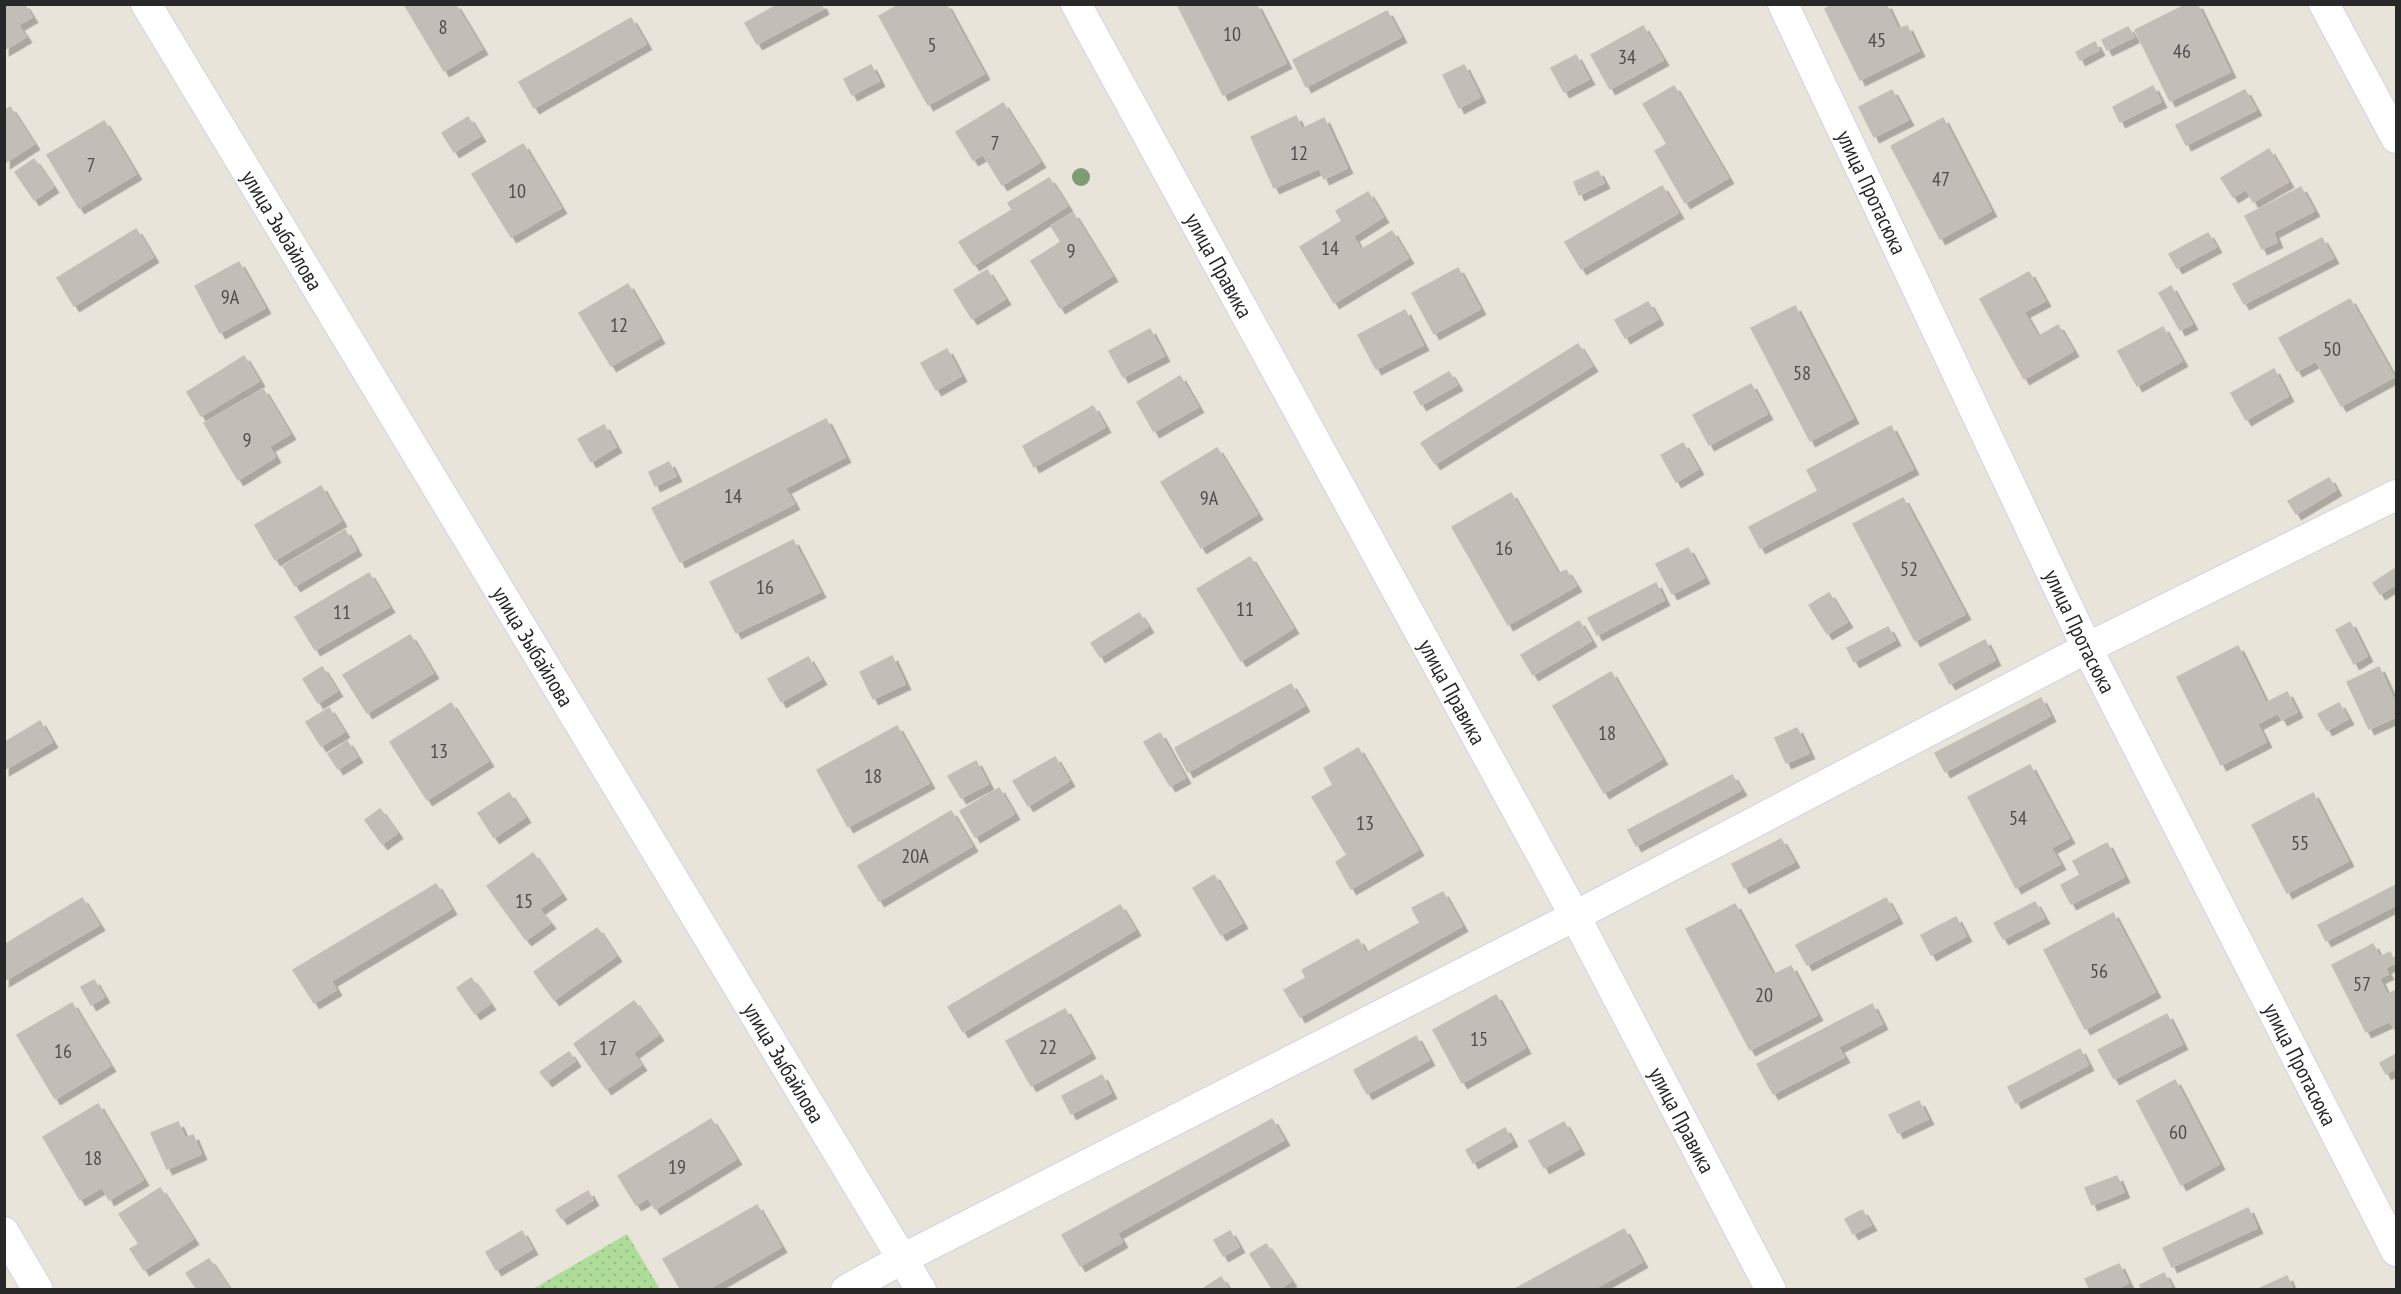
<svg xmlns="http://www.w3.org/2000/svg" width="2401" height="1294" font-family="'PT Sans Narrow',sans-serif">
<style>
.garden{fill:url(#garden-dots)}
.building{fill:#c2bdb7;stroke:#c4bfb4;stroke-width:1.5;filter:url(#shadow)}
.lines{fill:none;stroke-linecap:round;stroke-linejoin:round}
.street-casing{stroke:#cfd2e0;stroke-width:32}
.street{stroke:#fff;stroke-width:30}
.tree{fill:#7f9b72}
.labels{text-anchor:middle;dominant-baseline:central;stroke-width:4.5;stroke-linejoin:round;paint-order:stroke}
.number-label{font-size:20px;fill:#4e4d4c}
.street-label{font-size:22px;fill:#282828;stroke:#fff}
</style>
<defs>
<pattern id="garden-dots" width="8" height="8" patternUnits="userSpaceOnUse" patternTransform="scale(1.5)"><rect width="8" height="8" fill="#addd99"/><path d="M2 2h.1M6 6h.1" fill="none" stroke="#95be84" stroke-width="1.8" stroke-linecap="round"/></pattern>
<filter id="shadow"><feDropShadow dx="5.5" dy="5.5" stdDeviation="0" flood-color="#0004"/></filter>
</defs>
<rect width="100%" height="100%" fill="#e9e4da"/>
<path class="garden" d="M 627,1234 L 660,1289 L 533,1289 Z"/>
<path class="building" d="M 4,4 L 24,4 L 32,17 L 18,25 L 26,37 L 4,50 Z
M 404,4 L 455,4 L 482,49 L 444,71 Z
M 779,4 L 821,4 L 823,9 L 757,44 L 745,23 Z
M 900,4 L 946,4 L 984,74 L 928,105 L 879,16 Z
M 1177,4 L 1256,4 L 1286,63 L 1223,95 Z
M 1833,4 L 1886,4 L 1898,29 L 1907,26 L 1919,51 L 1860,80 L 1825,9 Z
M 2187,4 L 2197,4 L 2230,72 L 2170,101 L 2135,30 Z
M 1387,11 L 1401,37 L 1306,87 L 1293,60 Z
M 631,18 L 646,44 L 534,108 L 519,82 Z
M 1643,26 L 1663,60 L 1610,89 L 1591,55 Z
M 2128,27 L 2134,37 L 2107,50 L 2102,40 Z
M 2095,42 L 2099,50 L 2080,60 L 2076,52 Z
M 1576,55 L 1589,79 L 1564,92 L 1551,68 Z
M 871,65 L 879,81 L 852,95 L 844,79 Z
M 1464,65 L 1480,97 L 1459,108 L 1443,75 Z
M 1674,86 L 1728,178 L 1685,203 L 1655,151 L 1667,144 L 1643,104 Z
M 2153,86 L 2161,102 L 2120,122 L 2113,107 Z
M 1892,90 L 1908,120 L 1874,137 L 1859,107 Z
M 2245,90 L 2256,110 L 2186,145 L 2176,125 Z
M 1003,103 L 1040,162 L 1002,185 L 983,154 L 973,160 L 956,132 Z
M 10,107 L 34,144 L 5,163 L 4,111 Z
M 1296,116 L 1302,129 L 1324,118 L 1347,168 L 1324,179 L 1319,168 L 1274,188 L 1251,137 Z
M 468,117 L 480,136 L 454,152 L 442,133 Z
M 1943,118 L 1991,211 L 1940,239 L 1891,146 Z
M 104,121 L 136,174 L 79,208 L 47,155 Z
M 523,144 L 561,208 L 511,237 L 472,174 Z
M 2269,149 L 2288,182 L 2253,202 L 2246,189 L 2233,197 L 2221,178 Z
M 34,159 L 53,187 L 34,200 L 15,172 Z
M 1598,171 L 1604,183 L 1579,195 L 1574,182 Z
M 1049,178 L 1067,206 L 974,265 L 959,242 L 1012,210 L 1008,203 Z
M 1662,186 L 1678,213 L 1581,269 L 1565,242 Z
M 2301,187 L 2314,211 L 2273,232 L 2277,242 L 2262,249 L 2245,216 Z
M 1368,192 L 1383,217 L 1353,236 L 1361,250 L 1392,231 L 1408,258 L 1334,303 L 1300,247 L 1342,221 L 1336,211 Z
M 1073,213 L 1112,276 L 1060,308 L 1031,261 L 1061,242 L 1051,226 Z
M 136,229 L 153,257 L 74,306 L 57,278 Z
M 2208,233 L 2216,247 L 2177,268 L 2169,254 Z
M 2322,238 L 2333,258 L 2244,304 L 2233,284 Z
M 239,262 L 265,308 L 220,333 L 195,286 Z
M 1458,268 L 1480,309 L 1434,334 L 1412,293 Z
M 987,270 L 1005,299 L 972,319 L 954,290 Z
M 2029,272 L 2045,301 L 2024,312 L 2038,337 L 2058,325 L 2073,351 L 2024,379 L 1980,299 Z
M 628,284 L 659,338 L 611,366 L 579,313 Z
M 2171,286 L 2192,324 L 2180,330 L 2159,293 Z
M 2350,299 L 2394,377 L 2341,406 L 2316,361 L 2297,371 L 2279,338 Z
M 1648,302 L 1658,319 L 1625,338 L 1615,320 Z
M 1795,306 L 1853,418 L 1810,441 L 1751,328 Z
M 1405,310 L 1423,345 L 1376,369 L 1358,335 Z
M 2163,327 L 2182,361 L 2137,386 L 2118,351 Z
M 1150,329 L 1164,356 L 1123,377 L 1109,351 Z
M 1578,344 L 1592,366 L 1435,464 L 1421,443 Z
M 947,349 L 961,376 L 936,390 L 921,363 Z
M 244,356 L 259,381 L 201,416 L 187,392 Z
M 2274,369 L 2288,396 L 2246,420 L 2231,393 Z
M 1449,372 L 1457,385 L 1421,405 L 1414,392 Z
M 1180,376 L 1198,407 L 1154,432 L 1137,402 Z
M 1751,384 L 1767,414 L 1709,445 L 1693,415 Z
M 263,389 L 290,434 L 269,446 L 275,457 L 238,480 L 204,423 Z
M 1093,406 L 1105,427 L 1034,467 L 1023,446 Z
M 826,419 L 845,457 L 785,488 L 794,504 L 680,562 L 652,508 Z
M 604,425 L 616,447 L 591,462 L 578,439 Z
M 1891,426 L 1913,469 L 1760,548 L 1749,527 L 1818,491 L 1807,470 Z
M 1683,443 L 1698,469 L 1676,482 L 1661,455 Z
M 1217,448 L 1257,514 L 1201,548 L 1161,482 Z
M 669,462 L 676,476 L 655,486 L 649,472 Z
M 2329,478 L 2336,490 L 2296,514 L 2288,501 Z
M 321,486 L 341,521 L 275,560 L 255,525 Z
M 1511,493 L 1558,574 L 1566,570 L 1576,586 L 1508,625 L 1452,527 Z
M 1903,498 L 1965,614 L 1915,641 L 1853,524 Z
M 345,530 L 356,550 L 295,586 L 283,566 Z
M 793,540 L 820,592 L 736,633 L 710,582 Z
M 1688,548 L 1704,578 L 1672,594 L 1656,564 Z
M 1250,557 L 1293,628 L 1241,661 L 1197,589 Z
M 2396,568 L 2396,584 L 2380,594 L 2373,583 Z
M 369,573 L 389,607 L 315,650 L 295,617 Z
M 1656,583 L 1664,600 L 1597,635 L 1588,618 Z
M 1829,593 L 1847,622 L 1827,634 L 1809,605 Z
M 1139,613 L 1148,627 L 1100,657 L 1091,643 Z
M 1579,621 L 1591,641 L 1533,675 L 1521,655 Z
M 2350,622 L 2367,656 L 2354,664 L 2336,630 Z
M 1888,627 L 1895,640 L 1854,662 L 1847,648 Z
M 410,635 L 433,673 L 367,713 L 343,675 Z
M 1985,640 L 1995,660 L 1950,684 L 1939,664 Z
M 2238,646 L 2266,703 L 2287,692 L 2297,712 L 2282,720 L 2278,713 L 2257,724 L 2266,742 L 2221,765 L 2177,677 Z
M 892,656 L 905,684 L 873,699 L 860,672 Z
M 808,657 L 821,679 L 781,702 L 768,679 Z
M 322,667 L 337,691 L 318,703 L 303,679 Z
M 2379,667 L 2396,704 L 2396,717 L 2369,729 L 2347,682 Z
M 1611,672 L 1662,759 L 1604,793 L 1553,706 Z
M 1291,684 L 1304,706 L 1188,772 L 1175,748 Z
M 2041,698 L 2050,716 L 1945,772 L 1935,753 Z
M 451,703 L 488,761 L 427,800 L 390,742 Z
M 2339,703 L 2348,719 L 2327,730 L 2318,714 Z
M 329,708 L 344,732 L 321,746 L 306,722 Z
M 40,721 L 52,742 L 4,770 L 4,743 Z
M 897,726 L 929,783 L 848,827 L 817,770 Z
M 1797,728 L 1809,753 L 1786,763 L 1775,738 Z
M 1160,733 L 1185,778 L 1170,786 L 1144,742 Z
M 347,741 L 357,757 L 338,769 L 328,754 Z
M 1358,748 L 1418,850 L 1351,889 L 1336,862 L 1347,855 L 1312,797 L 1333,785 L 1324,768 Z
M 1055,757 L 1069,781 L 1028,806 L 1013,781 Z
M 976,761 L 988,784 L 961,798 L 948,776 Z
M 2030,765 L 2069,838 L 2051,848 L 2060,864 L 2016,888 L 1968,797 Z
M 1732,775 L 1741,790 L 1636,846 L 1628,830 Z
M 999,788 L 1014,814 L 975,837 L 960,811 Z
M 509,793 L 525,817 L 494,838 L 478,813 Z
M 2313,793 L 2348,861 L 2287,893 L 2252,825 Z
M 380,809 L 397,833 L 382,844 L 365,820 Z
M 951,811 L 972,846 L 879,901 L 858,866 Z
M 1781,839 L 1794,862 L 1744,888 L 1732,864 Z
M 2107,843 L 2124,877 L 2071,904 L 2061,885 L 2080,875 L 2073,861 Z
M 533,853 L 561,894 L 539,909 L 550,923 L 526,940 L 487,886 Z
M 1214,875 L 1242,923 L 1221,935 L 1193,888 Z
M 436,884 L 451,909 L 331,981 L 336,990 L 314,1003 L 293,970 Z
M 2396,885 L 2396,905 L 2326,941 L 2318,925 Z
M 1443,892 L 1462,926 L 1300,1017 L 1284,990 L 1306,978 L 1302,970 L 1358,939 L 1366,953 L 1420,923 L 1412,908 Z
M 82,898 L 99,925 L 4,981 L 4,945 Z
M 1886,898 L 1897,918 L 1807,965 L 1796,945 Z
M 2035,902 L 2044,918 L 2003,939 L 1994,923 Z
M 1735,904 L 1773,975 L 1791,966 L 1817,1015 L 1750,1050 L 1686,929 Z
M 1120,905 L 1135,930 L 963,1032 L 948,1007 Z
M 2113,913 L 2155,992 L 2085,1029 L 2044,950 Z
M 1956,917 L 1966,936 L 1931,955 L 1921,935 Z
M 597,928 L 616,956 L 554,1000 L 534,972 Z
M 2373,944 L 2380,957 L 2390,952 L 2395,963 L 2385,968 L 2388,974 L 2379,978 L 2387,995 L 2396,990 L 2396,1032 L 2390,1021 L 2366,1032 L 2332,965 Z
M 471,978 L 490,1004 L 475,1014 L 457,988 Z
M 94,980 L 104,997 L 91,1005 L 81,987 Z
M 1496,995 L 1525,1048 L 1462,1083 L 1433,1030 Z
M 634,1001 L 658,1035 L 633,1053 L 641,1065 L 606,1089 L 574,1044 Z
M 72,1003 L 110,1066 L 55,1099 L 17,1035 Z
M 1872,1004 L 1882,1024 L 1838,1047 L 1844,1057 L 1773,1094 L 1757,1064 Z
M 1065,1009 L 1090,1053 L 1031,1086 L 1006,1041 Z
M 2167,1014 L 2182,1044 L 2114,1079 L 2098,1050 Z
M 1416,1036 L 1429,1060 L 1367,1094 L 1354,1070 Z
M 2080,1049 L 2088,1065 L 2016,1103 L 2008,1087 Z
M 569,1052 L 575,1061 L 547,1081 L 540,1072 Z
M 2396,1054 L 2396,1068 L 2386,1074 L 2380,1063 Z
M 1102,1075 L 1111,1093 L 1071,1114 L 1062,1096 Z
M 2175,1080 L 2219,1164 L 2181,1185 L 2137,1101 Z
M 1919,1101 L 1928,1119 L 1898,1133 L 1889,1115 Z
M 98,1104 L 143,1180 L 109,1200 L 102,1187 L 80,1200 L 43,1137 Z
M 711,1119 L 736,1159 L 655,1209 L 648,1198 L 636,1205 L 618,1176 Z
M 1272,1119 L 1284,1140 L 1117,1233 L 1122,1242 L 1080,1266 L 1062,1235 Z
M 178,1122 L 185,1138 L 193,1135 L 201,1154 L 167,1169 L 151,1133 Z
M 1564,1122 L 1579,1149 L 1544,1168 L 1529,1141 Z
M 1505,1128 L 1512,1141 L 1473,1163 L 1466,1150 Z
M 2117,1176 L 2124,1192 L 2092,1205 L 2085,1188 Z
M 160,1188 L 193,1239 L 144,1270 L 130,1249 L 139,1244 L 119,1214 Z
M 588,1191 L 593,1200 L 562,1219 L 556,1210 Z
M 757,1205 L 781,1247 L 707,1290 L 681,1290 L 663,1259 Z
M 2248,1208 L 2257,1228 L 2172,1267 L 2163,1248 Z
M 1862,1210 L 1871,1225 L 1853,1234 L 1845,1219 Z
M 1624,1229 L 1642,1262 L 1592,1290 L 1513,1290 Z
M 522,1231 L 532,1249 L 496,1270 L 486,1252 Z
M 1230,1231 L 1239,1247 L 1223,1256 L 1214,1240 Z
M 1266,1244 L 1291,1281 L 1278,1290 L 1273,1290 L 1250,1254 Z
M 209,1259 L 230,1290 L 197,1290 L 186,1273 Z
M 2119,1264 L 2128,1283 L 2114,1290 L 2090,1290 L 2085,1279 Z
M 2164,1273 L 2171,1286 L 2163,1290 L 2142,1290 L 2140,1285 Z
M 2287,1276 L 2293,1290 L 2256,1290 Z
M 1221,1277 L 1229,1290 L 1201,1290 Z"/>
<g class="lines">
<defs>
<g id="street">
<path id="s1" d="M 146,4 L 921,1290"/>
<path id="s2" d="M 1076,4 L 1575,916 L 1771,1290"/>
<path id="s3" d="M 1783,4 L 2087,648 L 2396,1251"/>
<path d="M 2324,4 L 2396,138"/>
<path d="M 4,1232 L 38,1290"/>
<path d="M 846,1290 L 902,1259 L 1575,916 L 2087,648 L 2396,495"/>
</g>
</defs>
<use href="#street" class="street-casing"/>
<use href="#street" class="street"/>
</g>
<circle class="tree" cx="1081" cy="177" r="9"/>
<g class="labels">
<g class="number-label">
<text x="443" y="27">8</text>
<text x="1232" y="34">10</text>
<text x="1877" y="40">45</text>
<text x="932" y="45">5</text>
<text x="2182" y="51">46</text>
<text x="1627" y="57">34</text>
<text x="995" y="143">7</text>
<text x="1299" y="153">12</text>
<text x="91" y="165">7</text>
<text x="1941" y="179">47</text>
<text x="517" y="191">10</text>
<text x="1330" y="248">14</text>
<text x="1071" y="251">9</text>
<text x="230" y="297">9А</text>
<text x="619" y="325">12</text>
<text x="2332" y="349">50</text>
<text x="1802" y="373">58</text>
<text x="247" y="440">9</text>
<text x="733" y="496">14</text>
<text x="1209" y="498">9А</text>
<text x="1504" y="548">16</text>
<text x="1909" y="569">52</text>
<text x="765" y="587">16</text>
<text x="1245" y="609">11</text>
<text x="342" y="612">11</text>
<text x="1607" y="733">18</text>
<text x="439" y="751">13</text>
<text x="873" y="776">18</text>
<text x="2018" y="818">54</text>
<text x="1365" y="823">13</text>
<text x="2300" y="843">55</text>
<text x="915" y="856">20А</text>
<text x="524" y="901">15</text>
<text x="2099" y="971">56</text>
<text x="2362" y="984">57</text>
<text x="1764" y="995">20</text>
<text x="1479" y="1039">15</text>
<text x="1048" y="1047">22</text>
<text x="608" y="1048">17</text>
<text x="63" y="1051">16</text>
<text x="2178" y="1132">60</text>
<text x="93" y="1158">18</text>
<text x="677" y="1167">19</text>
</g>
<g class="street-label">
<text stroke="none"><textPath href="#s3" startOffset="208">улица Протасюка</textPath></text>
<text stroke="none"><textPath href="#s1" startOffset="264">улица Зыбайлова</textPath></text>
<text stroke="none"><textPath href="#s2" startOffset="298">улица Правика</textPath></text>
<text stroke="none"><textPath href="#s3" startOffset="694">улица Протасюка</textPath></text>
<text stroke="none"><textPath href="#s1" startOffset="750">улица Зыбайлова</textPath></text>
<text stroke="none"><textPath href="#s2" startOffset="784">улица Правика</textPath></text>
<text stroke="none"><textPath href="#s1" startOffset="1236">улица Зыбайлова</textPath></text>
<text stroke="none"><textPath href="#s3" startOffset="1180">улица Протасюка</textPath></text>
<text stroke="none"><textPath href="#s2" startOffset="1270">улица Правика</textPath></text>
</g>
</g>
<rect width="2401" height="1294" fill="none" stroke="#282828" stroke-width="12"/>
</svg>
